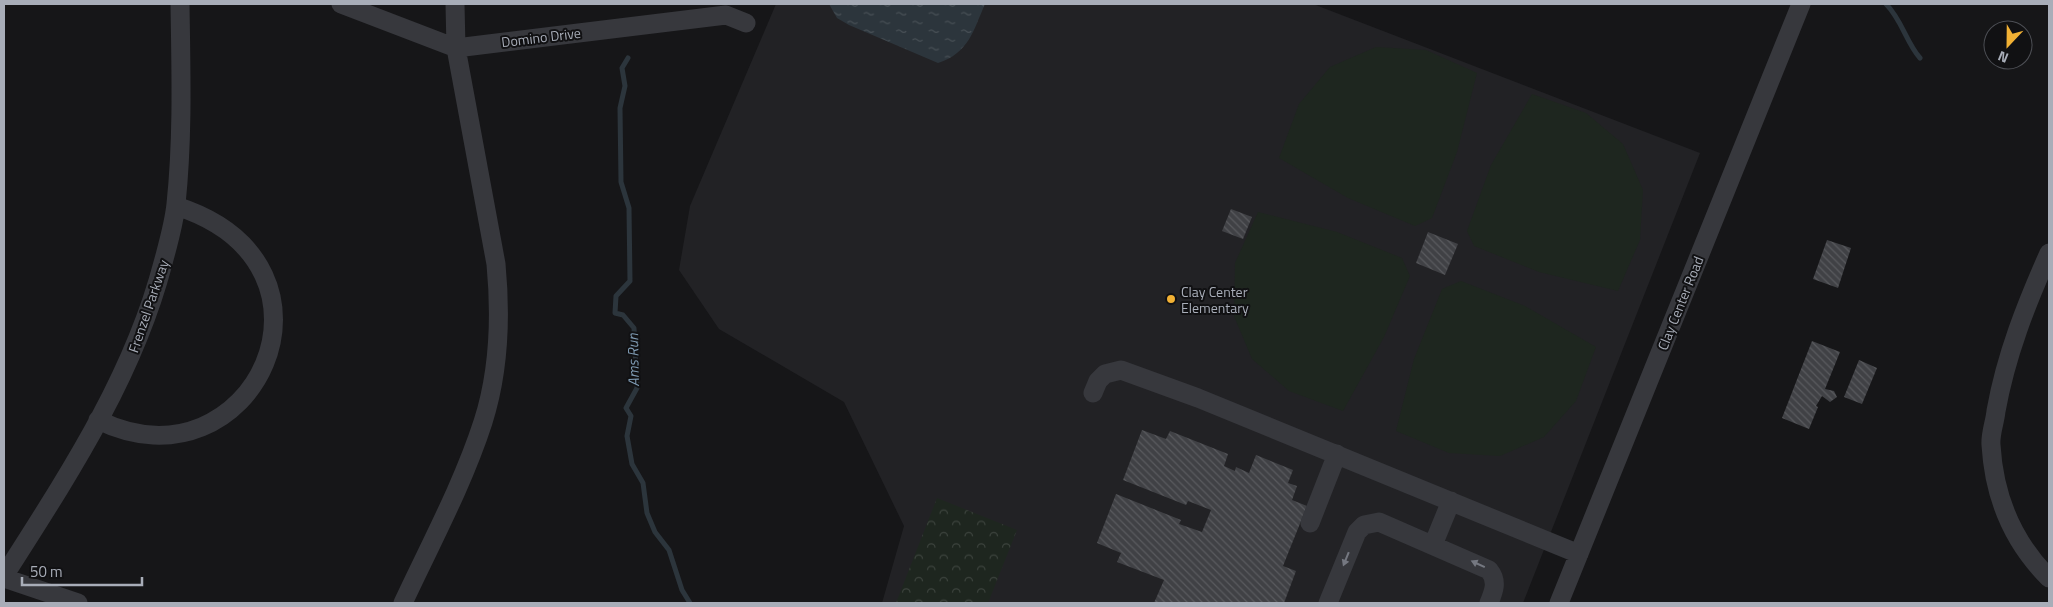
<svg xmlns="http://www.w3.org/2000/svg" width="2053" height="607" font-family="'Titillium Web',sans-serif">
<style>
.built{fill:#222225}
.forest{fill:url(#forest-crowns)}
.garden{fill:#1e261f}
.water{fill:url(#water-ripples)}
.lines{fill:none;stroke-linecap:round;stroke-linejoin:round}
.stream{stroke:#2c353c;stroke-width:5}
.building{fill:url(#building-back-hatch)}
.minor{stroke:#37383d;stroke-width:19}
.oneway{fill:#757881}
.poi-dot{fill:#f2b134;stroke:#111113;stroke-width:2}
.labels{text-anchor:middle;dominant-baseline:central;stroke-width:4;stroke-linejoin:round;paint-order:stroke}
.street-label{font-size:14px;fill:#a8adb8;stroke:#111113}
.poi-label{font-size:14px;fill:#a8adb8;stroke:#111113;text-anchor:start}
.water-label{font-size:15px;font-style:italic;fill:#7f9bb3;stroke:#111113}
</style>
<defs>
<pattern id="forest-crowns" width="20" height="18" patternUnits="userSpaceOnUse" patternTransform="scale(1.25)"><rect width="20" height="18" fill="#1e261f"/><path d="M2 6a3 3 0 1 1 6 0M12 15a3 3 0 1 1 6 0" fill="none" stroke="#3c433d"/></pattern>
<pattern id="water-ripples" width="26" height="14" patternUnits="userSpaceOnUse" patternTransform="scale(1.25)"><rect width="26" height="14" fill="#2c353c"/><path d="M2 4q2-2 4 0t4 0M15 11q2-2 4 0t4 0" fill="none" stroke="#485056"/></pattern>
<pattern id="building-back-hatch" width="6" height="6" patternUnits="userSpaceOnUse" patternTransform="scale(1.25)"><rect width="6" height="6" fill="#404145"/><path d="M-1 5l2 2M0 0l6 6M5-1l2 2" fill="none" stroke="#595a5e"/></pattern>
</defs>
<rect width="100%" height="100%" fill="#161618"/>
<path class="built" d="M 776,4 L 1313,4 L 1700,153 L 1523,603 L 882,603 L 904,526 L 844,402 L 719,329 L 679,270 L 690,206 Z"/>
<path class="forest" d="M 937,498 L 1017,530 L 988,603 L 896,603 Z"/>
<path class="garden" d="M 1376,47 L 1426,50 L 1477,73 L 1457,152 L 1432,218 L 1415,226 L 1348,198 L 1279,158 L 1299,104 L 1330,67 Z
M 1532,94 L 1586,113 L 1623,144 L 1643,190 L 1640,240 L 1618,291 L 1539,272 L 1474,246 L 1467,231 L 1491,165 Z
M 1258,212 L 1337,232 L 1402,258 L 1410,276 L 1384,337 L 1343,411 L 1289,391 L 1252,359 L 1234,316 L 1235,263 Z
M 1461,281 L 1525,306 L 1596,347 L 1576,401 L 1544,437 L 1500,456 L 1449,453 L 1396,431 L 1414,359 L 1442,289 Z"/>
<path class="water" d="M 829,4 L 985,4 C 973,31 969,53 938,63 L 849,25 L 837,18 Z"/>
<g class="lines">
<path class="stream" d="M 1886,4 C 1902,20 1906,42 1920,58
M 628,58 L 622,68 L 625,86 L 620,108 L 621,182 L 629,208 L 630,281 L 616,296 L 615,313 L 623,315 L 634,328 L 637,388 L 626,408 L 631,416 L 627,436 L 632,464 L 643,483 L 647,513 L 655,532 L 669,550 L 682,590 L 690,603"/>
</g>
<path class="building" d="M 1231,209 L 1252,217 L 1243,239 L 1222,231 Z
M 1428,232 L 1458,244 L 1445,275 L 1416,263 Z
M 1827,240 L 1851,248 L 1838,288 L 1813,279 Z
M 1812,341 L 1840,352 L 1825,389 L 1834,391 L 1837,397 L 1830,402 L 1822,396 L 1816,406 L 1818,407 L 1809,429 L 1782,418 Z
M 1859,360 L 1877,368 L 1862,404 L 1844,397 Z
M 1142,430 L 1166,439 L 1170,431 L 1228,454 L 1224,466 L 1235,471 L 1236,467 L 1249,473 L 1256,455 L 1293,470 L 1288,483 L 1297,486 L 1292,500 L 1307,506 L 1283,566 L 1296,571 L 1284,603 L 1154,603 L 1164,580 L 1117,562 L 1121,553 L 1097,543 L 1116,494 L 1181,520 L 1179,524 L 1202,532 L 1211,510 L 1188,501 L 1186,505 L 1123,480 Z"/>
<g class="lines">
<path class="minor" d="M 341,4 L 456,48 L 726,15 L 746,23
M 2049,253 C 2026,305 2006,355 1996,411 C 1995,422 1990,434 1991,445 C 1994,496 2013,542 2049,578
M 1093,393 L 1098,381 L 1105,374 L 1121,370 L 1198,398 L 1579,554
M 98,420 C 253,496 361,265 176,206
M 1310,523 L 1337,454
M 1433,545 L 1451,501
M 4,576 C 67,477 133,378 163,263 C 168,244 174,224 176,204 C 183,138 181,71 180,4
M 4,578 L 78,603
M 403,603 C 430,545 463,484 483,422 C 499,372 501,317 496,264 L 456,48 L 455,4
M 1328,603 L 1357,532 L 1364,525 L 1379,522 L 1489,570 C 1498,581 1494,591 1489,603
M 1559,603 L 1801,4"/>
</g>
<defs><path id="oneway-solid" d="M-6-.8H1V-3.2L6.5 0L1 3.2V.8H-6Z" transform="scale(1.25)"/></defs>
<g class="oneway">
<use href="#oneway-solid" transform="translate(1346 559) rotate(112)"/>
<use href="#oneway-solid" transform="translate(1478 564) rotate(-155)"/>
</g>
<circle class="poi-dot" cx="1171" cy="299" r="5"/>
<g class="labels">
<g class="street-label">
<text transform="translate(541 37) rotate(-7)">Domino Drive</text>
<text transform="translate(1680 303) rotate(-68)">Clay Center Road</text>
<text transform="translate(148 306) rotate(-71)">Frenzel Parkway</text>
</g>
<g class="poi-label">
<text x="1181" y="291">Clay Center<tspan x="1181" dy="16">Elementary</tspan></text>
</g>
<g class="water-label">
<text transform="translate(633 360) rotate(-91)">Ams Run</text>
</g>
</g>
<rect width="2053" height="607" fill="none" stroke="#a8adb8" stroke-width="10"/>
<g transform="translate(2008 45) rotate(202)"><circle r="24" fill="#111113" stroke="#4d4f55"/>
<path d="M0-4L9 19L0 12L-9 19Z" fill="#f2b134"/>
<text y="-8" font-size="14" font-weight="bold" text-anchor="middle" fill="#a8adb8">N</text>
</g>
<path d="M22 577v8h120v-8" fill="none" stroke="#a8adb8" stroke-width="2.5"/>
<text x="30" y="577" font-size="15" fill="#a8adb8" stroke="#111113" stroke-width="4" paint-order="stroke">50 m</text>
</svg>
